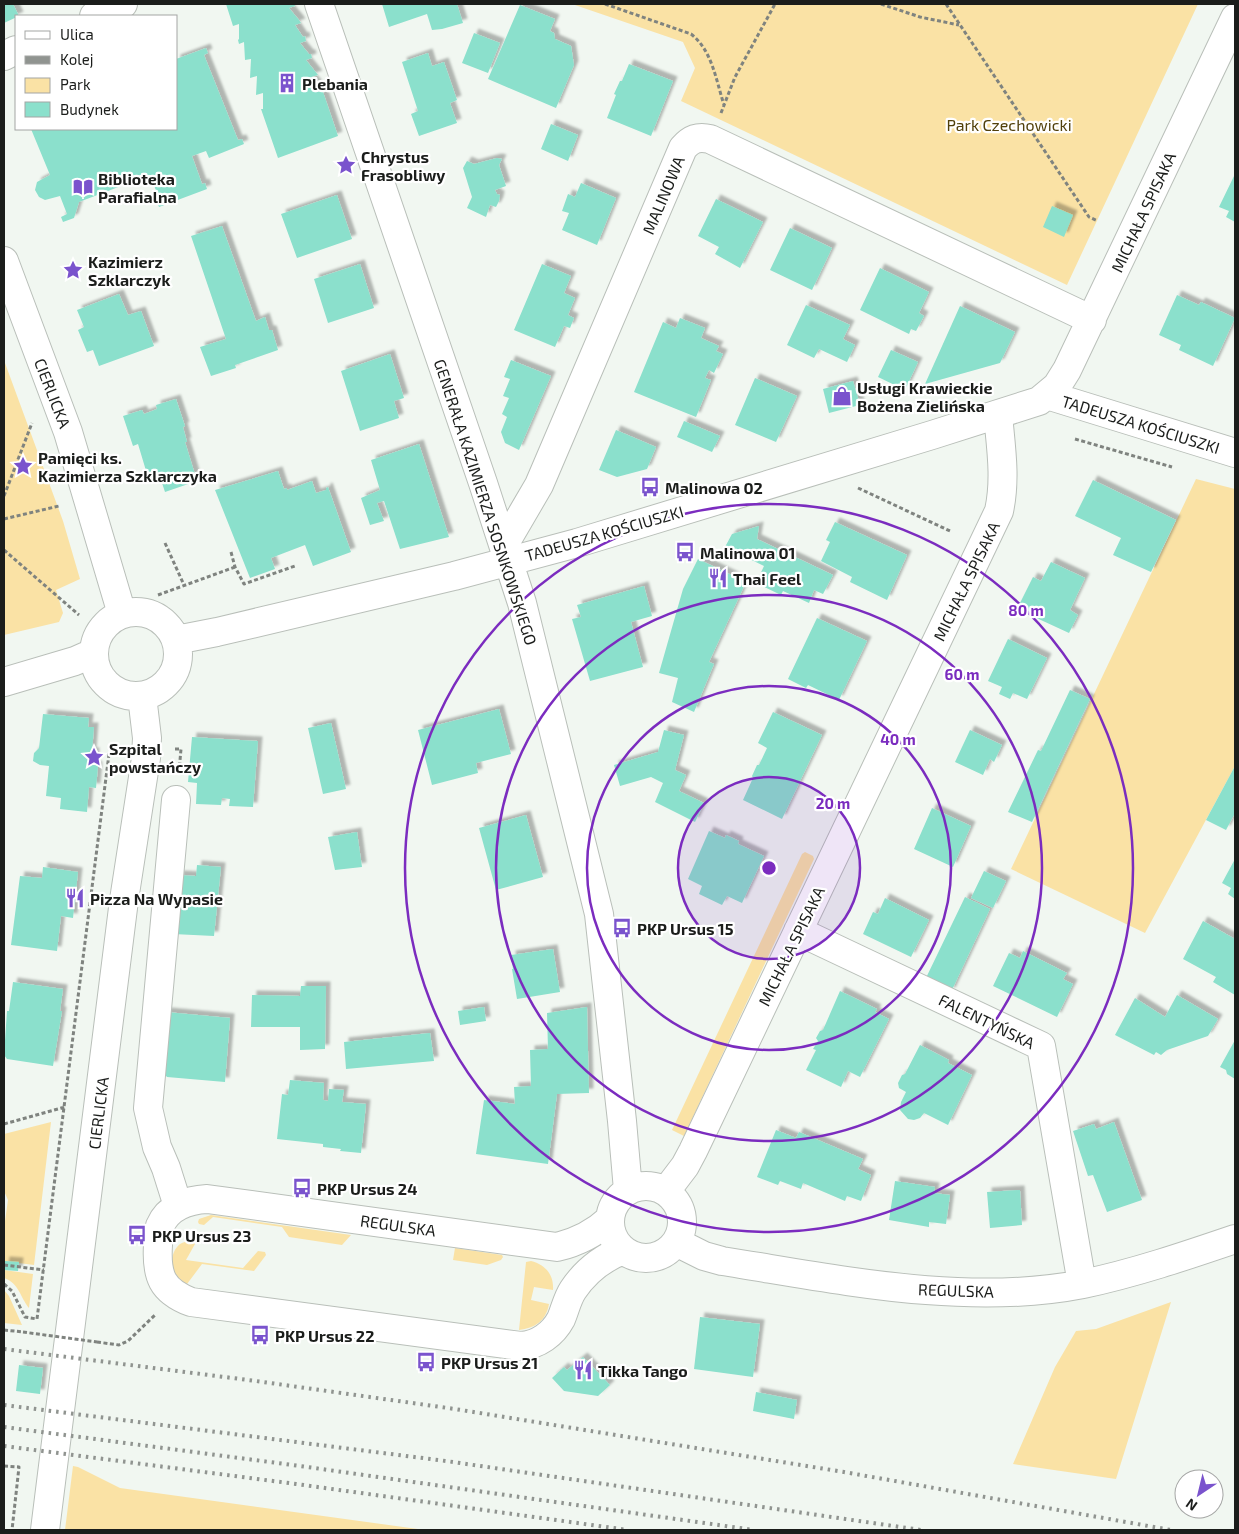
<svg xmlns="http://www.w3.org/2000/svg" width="1239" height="1534" font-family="'Exo 2',sans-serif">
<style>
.green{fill:#fae2a5}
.building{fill:#8be0cc;filter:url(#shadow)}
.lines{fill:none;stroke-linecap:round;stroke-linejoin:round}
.minor-casing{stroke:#b9bfb9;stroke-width:30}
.path{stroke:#7f837f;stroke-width:3;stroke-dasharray:4 2.5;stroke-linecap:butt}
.minor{stroke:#fff;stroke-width:28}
.rail{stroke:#909490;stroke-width:4;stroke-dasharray:2.5 5;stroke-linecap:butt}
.path-bridge{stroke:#7f837f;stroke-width:3;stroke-dasharray:4 2.5;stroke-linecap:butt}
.ring{fill:none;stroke:#7b2cbf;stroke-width:2.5}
.labels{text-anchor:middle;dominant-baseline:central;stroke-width:4.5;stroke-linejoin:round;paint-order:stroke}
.poi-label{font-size:16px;font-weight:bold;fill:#1b1d1b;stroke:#fff;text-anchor:start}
.park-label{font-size:16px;fill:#51400b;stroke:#fff}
.street-label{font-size:16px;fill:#1b1d1b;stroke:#fff}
.centre{fill:#7b2cbf;stroke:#fff;stroke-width:2.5}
.ring-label{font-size:15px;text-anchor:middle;font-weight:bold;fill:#7b2cbf;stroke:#fff;stroke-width:4.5;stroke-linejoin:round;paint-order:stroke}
</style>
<defs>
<filter id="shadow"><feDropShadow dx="4.5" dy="-4.5" stdDeviation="1" flood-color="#0004"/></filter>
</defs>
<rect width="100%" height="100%" fill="#f1f7f1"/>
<path class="green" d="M 572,4 L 1198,4 L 1067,285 L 681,101 L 695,68 L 683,42 Z
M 5,363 L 63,521 L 80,579 L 56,590 L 63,613 L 59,622 L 4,635 L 4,364 Z
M 1196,479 L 1235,489 L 1235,766 L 1145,933 L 1011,869 Z
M 805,852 L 813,856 L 814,859 L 684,1136 L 672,1130 L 802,854 Z
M 51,1122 L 34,1265 L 4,1261 L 4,1228 L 8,1200 L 4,1191 L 4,1134 Z
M 211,1215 L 351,1235 L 342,1245 L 289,1237 L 282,1227 L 213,1217 L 204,1225 L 199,1224 L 198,1222 L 199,1219 Z
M 191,1240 L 195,1244 L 186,1260 L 243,1268 L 258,1251 L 265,1252 L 266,1255 L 254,1271 L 202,1264 L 187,1284 C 172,1278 166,1256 180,1244 C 183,1242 188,1241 191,1240 Z
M 455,1248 L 502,1255 L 503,1257 L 501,1260 L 487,1265 L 453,1260 Z
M 531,1261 C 546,1265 554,1275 553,1290 L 534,1287 L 531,1300 L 549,1304 C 546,1321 535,1328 519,1330 L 526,1262 Z
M 4,1270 L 33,1274 L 29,1308 C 20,1297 19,1283 4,1278 Z
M 4,1290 L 9,1296 L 22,1325 L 4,1323 Z
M 1171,1302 L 1116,1479 L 1013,1464 L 1055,1367 L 1076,1331 L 1096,1329 Z
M 73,1466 L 78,1467 L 120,1488 L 425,1530 L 65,1530 Z"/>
<path class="building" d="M 4,4 L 13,4 L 19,16 L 4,23 Z
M 226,4 L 294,4 L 295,6 L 289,8 L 299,20 L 301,23 L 295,25 L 303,37 L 305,36 L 306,41 L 300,43 L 309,54 L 311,54 L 312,58 L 306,60 L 318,75 L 311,77 L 321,89 L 322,89 L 338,136 L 278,158 L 261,109 L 263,109 L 263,93 L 256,95 L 257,76 L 250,78 L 251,59 L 245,60 L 244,42 L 239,44 L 238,40 L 239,39 L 239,24 L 233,26 Z
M 382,4 L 457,4 L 463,23 L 442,29 L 432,30 L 427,14 L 389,27 Z
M 520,5 L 555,19 L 550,31 L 554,33 L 555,39 L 571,46 L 574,65 L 556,108 L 488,79 Z
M 474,33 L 500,43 L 488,73 L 462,63 Z
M 206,48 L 208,53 L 204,55 L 238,140 L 242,139 L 244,144 L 209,158 L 206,151 L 192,156 L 202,184 L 205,183 L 207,189 L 159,207 L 157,202 L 160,201 L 150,175 L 79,202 L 74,218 L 63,222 L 61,217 L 67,214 L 60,196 L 45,200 L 39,197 L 35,190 L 37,182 L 50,175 L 31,129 L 176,129 L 176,59 Z
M 428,53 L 432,66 L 444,62 L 457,100 L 450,103 L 457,123 L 419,136 L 411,114 L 418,111 L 402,62 Z
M 629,64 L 673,81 L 651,136 L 607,118 L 616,95 L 614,94 L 620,81 L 622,81 Z
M 551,124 L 578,135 L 568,161 L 541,149 Z
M 497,158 L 502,159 L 499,165 L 506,186 L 495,190 L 497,194 L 500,195 L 499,201 L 496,207 L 490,205 L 486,217 L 467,208 L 472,197 L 463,168 L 467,161 L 474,164 Z
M 1235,174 L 1235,222 L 1226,217 L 1229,211 L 1219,207 Z
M 581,183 L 616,198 L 597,245 L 562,230 L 569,213 L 562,211 L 568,194 L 575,197 Z
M 337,195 L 352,239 L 297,258 L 281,214 Z
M 716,199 L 763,222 L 740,268 L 715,254 L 719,247 L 698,236 Z
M 1052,206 L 1073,215 L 1064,237 L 1043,227 Z
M 222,226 L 256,321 L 265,317 L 269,330 L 272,330 L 278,350 L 235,365 L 236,368 L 211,376 L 200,347 L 226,339 L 191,236 Z
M 790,228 L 832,248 L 812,290 L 770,270 Z
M 360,264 L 374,308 L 328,323 L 314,279 Z
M 542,264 L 571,276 L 564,293 L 575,298 L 568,315 L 574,318 L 570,328 L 564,326 L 555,347 L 514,330 Z
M 880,268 L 929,292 L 919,313 L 924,316 L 916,331 L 911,329 L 909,334 L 860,310 Z
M 119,294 L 128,315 L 141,311 L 154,346 L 99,366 L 93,350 L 87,352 L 78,330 L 84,327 L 77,310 Z
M 1177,295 L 1199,305 L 1201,302 L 1235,318 L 1213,366 L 1179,350 L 1181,345 L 1159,335 Z
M 806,305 L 850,325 L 843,339 L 855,345 L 847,362 L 819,349 L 814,358 L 787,345 Z
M 960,306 L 1015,332 L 1000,363 L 925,384 Z
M 680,318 L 705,328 L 701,338 L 719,346 L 716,351 L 723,354 L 714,373 L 709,370 L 705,378 L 711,380 L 696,417 L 634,392 L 663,322 L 676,328 Z
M 891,350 L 918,362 L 905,390 L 878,377 Z
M 390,354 L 404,398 L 394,401 L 399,418 L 360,431 L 341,371 Z
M 511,360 L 551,376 L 519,450 L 505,443 L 501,432 L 507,417 L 502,414 L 509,398 L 503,396 L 510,379 L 504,377 Z
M 755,378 L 797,396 L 776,442 L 735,425 Z
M 853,381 L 860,405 L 829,413 L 823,389 Z
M 176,399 L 185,426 L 183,427 L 187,442 L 185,442 L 197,481 L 165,492 L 161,480 L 150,484 L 138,444 L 133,446 L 123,416 L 142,410 L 144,414 L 157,409 L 156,405 Z
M 684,421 L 720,436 L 712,452 L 677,437 Z
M 616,430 L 656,447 L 647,469 L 617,477 L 599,470 Z
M 419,444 L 449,537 L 400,549 L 384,501 L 377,503 L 384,521 L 370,525 L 361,498 L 380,490 L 371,460 Z
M 278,471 L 284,489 L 287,488 L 287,490 L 312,481 L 316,493 L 326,490 L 326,488 L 328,487 L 351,552 L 313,566 L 305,545 L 271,558 L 275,569 L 250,578 L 215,490 Z
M 1093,480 L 1176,520 L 1151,572 L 1113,555 L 1121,538 L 1075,516 Z
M 835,522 L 907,555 L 887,600 L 850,582 L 852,577 L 821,561 L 830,542 L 826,540 Z
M 759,526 L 757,539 L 833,575 L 823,594 L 814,590 L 809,603 L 783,591 L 781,595 L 756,583 L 764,566 L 725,547 L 732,534 Z
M 698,559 L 746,582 L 709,662 L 714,664 L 694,712 L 672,702 L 678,678 L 659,673 L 683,589 Z
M 1051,562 L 1085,578 L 1070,610 L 1078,615 L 1069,633 L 1017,609 L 1033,577 L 1041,581 Z
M 644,586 L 652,616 L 631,622 L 643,667 L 590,681 L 572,619 L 581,617 L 577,605 Z
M 817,618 L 867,641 L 839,700 L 808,685 L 806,688 L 788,679 Z
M 1008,639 L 1047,658 L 1027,699 L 1013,693 L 1010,699 L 999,694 L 1002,687 L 988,681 Z
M 1070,690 L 1090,699 L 1032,822 L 1008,812 L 1038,750 L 1041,751 Z
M 499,709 L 511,754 L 476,763 L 478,773 L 432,785 L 418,730 Z
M 773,712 L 822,735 L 782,819 L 743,800 L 753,778 L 752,776 L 757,765 L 759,765 L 767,748 L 758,743 Z
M 43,714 L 89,718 L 88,727 L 94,727 L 92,752 L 95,752 L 94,765 L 98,766 L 96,788 L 89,787 L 87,812 L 60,809 L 61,798 L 46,796 L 49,766 L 40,765 L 33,761 L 34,753 L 39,748 Z
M 331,723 L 346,789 L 323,794 L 308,728 Z
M 664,730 L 684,735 L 675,770 L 686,775 L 679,791 L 704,803 L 695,822 L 655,802 L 663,783 L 651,777 L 620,786 L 614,765 L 658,752 Z
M 970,730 L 1002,745 L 994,762 L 990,759 L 983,775 L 955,762 Z
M 192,737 L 258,741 L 253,807 L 229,806 L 230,799 L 222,798 L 221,805 L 196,804 L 197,783 L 188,782 Z
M 1235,766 L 1235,813 L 1226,830 L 1206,820 Z
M 932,808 L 971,826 L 953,867 L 914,849 Z
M 526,815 L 543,877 L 496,890 L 479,828 Z
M 709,831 L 725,838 L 726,835 L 739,841 L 738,844 L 764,856 L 742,903 L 727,896 L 722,905 L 699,894 L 702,886 L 688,879 Z
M 357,832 L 362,867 L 335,870 L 328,837 Z
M 1235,859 L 1235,899 L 1228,894 L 1231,888 L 1222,883 Z
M 197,865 L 221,867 L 214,936 L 173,934 L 179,875 L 196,876 Z
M 43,867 L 78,872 L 73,918 L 61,916 L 57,951 L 11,945 L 20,876 L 42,878 Z
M 984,871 L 1006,881 L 993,908 L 971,898 Z
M 965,897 L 990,909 L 951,992 L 925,980 Z
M 885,898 L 929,920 L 911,957 L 863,934 L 873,912 L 878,914 Z
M 1203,921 L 1235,939 L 1235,995 L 1213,982 L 1216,977 L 1183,959 Z
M 553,949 L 560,992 L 517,999 L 512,969 L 513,969 L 511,955 Z
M 1023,951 L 1067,973 L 1063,979 L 1073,984 L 1057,1017 L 993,986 L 1009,953 L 1020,958 Z
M 13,982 L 63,989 L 60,1011 L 62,1011 L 53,1066 L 7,1059 L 4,1055 L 7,1011 L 9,1011 Z
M 301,986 L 326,986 L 325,1049 L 300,1050 L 300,1027 L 251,1027 L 252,995 L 300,996 Z
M 840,991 L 877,1009 L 875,1012 L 889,1019 L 860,1077 L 848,1071 L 841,1087 L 806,1070 L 816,1050 L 813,1049 L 818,1041 L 816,1038 L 820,1031 L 823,1030 Z
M 1177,995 L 1218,1019 L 1208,1036 L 1167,1050 L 1161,1055 L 1156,1052 L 1154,1055 L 1115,1035 L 1135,998 L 1165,1017 Z
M 484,1007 L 486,1021 L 460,1025 L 458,1011 Z
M 587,1007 L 589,1093 L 557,1094 L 548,1164 L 476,1154 L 484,1100 L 515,1104 L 514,1087 L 531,1086 L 530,1050 L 548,1049 L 547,1013 Z
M 166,1012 L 230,1018 L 225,1082 L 167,1077 L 160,1069 Z
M 430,1033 L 434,1061 L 346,1069 L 344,1042 Z
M 1235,1040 L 1235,1079 L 1227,1074 L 1226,1070 L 1220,1067 Z
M 920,1045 L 949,1060 L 948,1063 L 972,1075 L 948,1125 L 924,1113 L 920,1118 L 914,1120 L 908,1119 L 900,1110 L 901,1102 L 906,1092 L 899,1088 L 898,1083 L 902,1075 L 905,1074 Z
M 290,1080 L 324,1083 L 323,1100 L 328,1101 L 329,1089 L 344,1090 L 342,1102 L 366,1104 L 361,1153 L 340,1151 L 341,1149 L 323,1147 L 323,1144 L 277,1139 L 282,1094 L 288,1095 Z
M 1114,1122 L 1142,1200 L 1107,1212 L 1093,1175 L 1088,1176 L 1073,1131 L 1094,1124 L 1096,1129 Z
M 776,1130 L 796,1138 L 799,1132 L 863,1159 L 858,1169 L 871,1175 L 861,1201 L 847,1196 L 845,1201 L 803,1183 L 801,1189 L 780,1181 L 778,1185 L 757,1177 Z
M 895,1181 L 935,1187 L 934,1193 L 950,1195 L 946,1224 L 929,1222 L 929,1227 L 889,1220 Z
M 1020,1190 L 1022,1225 L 990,1228 L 987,1192 Z
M 5,1261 L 19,1262 L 18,1271 L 4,1270 Z
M 700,1317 L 760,1324 L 753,1377 L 694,1369 Z
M 583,1357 L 610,1385 L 598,1396 L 564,1391 L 552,1378 L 564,1367 L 567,1370 Z
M 19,1365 L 43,1368 L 40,1394 L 16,1391 Z
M 756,1392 L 797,1400 L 794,1419 L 753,1411 Z"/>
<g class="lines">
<defs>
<path id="minor" d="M 319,4 L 483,483 L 522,603 L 599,914 L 622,1121 L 628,1190
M 94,16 L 123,4
M 4,56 L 16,50
M 4,261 L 68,432 L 122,614
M 1047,395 L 1235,453
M 504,545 L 539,485 L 683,148 C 691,139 698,136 710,139 L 1092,320
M94 654a42 42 0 1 1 84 0a42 42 0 1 1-84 0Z
M 176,640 L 217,632 L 454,576 L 577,543 L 932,435 L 1039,401 L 1057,386 L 1067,370 L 1235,18
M 4,682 L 75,661 L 93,653
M 176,800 L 148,1108 L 157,1147 L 166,1168 L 178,1206
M 798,931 L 1041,1046 L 1082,1284
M610 1222a36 36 0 1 1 72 0a36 36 0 1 1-72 0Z
M 666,1191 L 685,1166 L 693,1151 L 999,511 C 1006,479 1001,448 998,415
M 610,1219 C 594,1234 578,1242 557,1247 L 207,1199 C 188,1200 168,1207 160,1226 C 158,1232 158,1240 158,1245 C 156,1276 162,1291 191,1302 L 521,1346 C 538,1345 553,1334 561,1319 C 565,1310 567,1299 573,1290 C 585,1272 603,1258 623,1250
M 676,1242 L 704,1256 L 722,1261 C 837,1279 966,1307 1083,1284 C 1135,1273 1185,1256 1235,1239
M 45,1530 L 124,900 L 146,758 L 147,738 L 142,696"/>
</defs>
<use href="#minor" class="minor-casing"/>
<path class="path" d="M 605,4 L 691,34 C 712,50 716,80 724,105
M 881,4 L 920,17 L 959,25
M 946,4 L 1089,217 L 1098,221
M 721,113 L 735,77 L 775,4
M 1075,439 L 1172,467
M 858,488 L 950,531
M 4,496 L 32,423
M 4,519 L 59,506
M 165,543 L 184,585
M 4,550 L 79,615
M 231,552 L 235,567 L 244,584 L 295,566
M 158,595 L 235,567
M 175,749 L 181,749 L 179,772
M 4,1124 L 65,1107
M 4,1265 L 44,1270
M 4,1284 L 12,1291 L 25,1317 L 37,1319 L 109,754 L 117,754
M 4,1330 L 23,1332
M 97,1342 L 119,1345 L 128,1341 L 155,1315
M 4,1466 L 19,1467 L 12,1530"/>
<use href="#minor" class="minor"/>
<path class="rail" d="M 4,1349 L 256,1381 L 455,1409 L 844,1472 L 1171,1530
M 4,1405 L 446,1461 L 921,1530
M 4,1427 L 300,1466 L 754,1530
M 4,1446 L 296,1484 L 628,1530"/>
<path class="path-bridge" d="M 23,1332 L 97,1342"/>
</g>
<circle cx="769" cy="868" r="91" fill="#7b2cbf" fill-opacity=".12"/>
<g class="ring">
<circle cx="769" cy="868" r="91"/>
<circle cx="769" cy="868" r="182"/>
<circle cx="769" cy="868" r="273"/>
<circle cx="769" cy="868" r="364"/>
</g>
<defs>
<symbol id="building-bare" viewBox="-9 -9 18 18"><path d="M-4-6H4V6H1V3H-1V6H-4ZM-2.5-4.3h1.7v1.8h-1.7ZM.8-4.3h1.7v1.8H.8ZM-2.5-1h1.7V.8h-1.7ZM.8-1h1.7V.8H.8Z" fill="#7a53cd" stroke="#fff" stroke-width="2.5" paint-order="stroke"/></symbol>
<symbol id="sight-bare" viewBox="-9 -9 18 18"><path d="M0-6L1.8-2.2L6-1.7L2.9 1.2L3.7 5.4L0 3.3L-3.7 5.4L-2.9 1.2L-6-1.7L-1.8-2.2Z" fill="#7a53cd" stroke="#fff" stroke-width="2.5" paint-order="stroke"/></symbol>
<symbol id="library-bare" viewBox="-9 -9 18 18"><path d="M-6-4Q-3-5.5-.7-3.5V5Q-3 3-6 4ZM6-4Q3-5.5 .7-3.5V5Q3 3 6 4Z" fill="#7a53cd" stroke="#fff" stroke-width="2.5" paint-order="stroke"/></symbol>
<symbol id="shop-bare" viewBox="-9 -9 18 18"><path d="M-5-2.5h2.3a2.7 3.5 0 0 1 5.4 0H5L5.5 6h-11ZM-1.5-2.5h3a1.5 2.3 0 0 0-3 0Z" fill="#7a53cd" stroke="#fff" stroke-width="2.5" paint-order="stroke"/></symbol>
<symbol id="bus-bare" viewBox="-9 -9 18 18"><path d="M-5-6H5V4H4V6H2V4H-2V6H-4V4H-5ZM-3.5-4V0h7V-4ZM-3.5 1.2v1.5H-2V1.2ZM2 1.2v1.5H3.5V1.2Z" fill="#7a53cd" stroke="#fff" stroke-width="2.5" paint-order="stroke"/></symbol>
<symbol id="restaurant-bare" viewBox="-9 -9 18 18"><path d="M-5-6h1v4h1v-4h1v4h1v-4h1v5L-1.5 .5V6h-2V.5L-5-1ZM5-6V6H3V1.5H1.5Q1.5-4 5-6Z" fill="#7a53cd" stroke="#fff" stroke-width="2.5" paint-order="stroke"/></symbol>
</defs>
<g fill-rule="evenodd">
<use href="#building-bare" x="273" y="69" width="28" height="28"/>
<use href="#sight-bare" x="332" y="151" width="28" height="28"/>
<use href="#library-bare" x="69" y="173" width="28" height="28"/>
<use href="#sight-bare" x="59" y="256" width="28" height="28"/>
<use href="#shop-bare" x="828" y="382" width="28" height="28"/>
<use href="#sight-bare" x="9" y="452" width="28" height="28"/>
<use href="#bus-bare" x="636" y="473" width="28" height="28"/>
<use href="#bus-bare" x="671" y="538" width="28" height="28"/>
<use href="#restaurant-bare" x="704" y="564" width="28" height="28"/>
<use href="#sight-bare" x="80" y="743" width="28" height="28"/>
<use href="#restaurant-bare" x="61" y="884" width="28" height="28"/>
<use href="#bus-bare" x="608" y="914" width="28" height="28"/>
<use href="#bus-bare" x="288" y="1174" width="28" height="28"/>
<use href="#bus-bare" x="123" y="1221" width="28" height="28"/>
<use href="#bus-bare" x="246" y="1321" width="28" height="28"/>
<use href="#bus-bare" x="412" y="1348" width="28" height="28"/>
<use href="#restaurant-bare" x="569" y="1356" width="28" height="28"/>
</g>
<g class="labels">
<g class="poi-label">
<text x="302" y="83">Plebania</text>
<text x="361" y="156">Chrystus<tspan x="361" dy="18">Frasobliwy</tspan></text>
<text x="98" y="178">Biblioteka<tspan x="98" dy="18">Parafialna</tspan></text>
<text x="88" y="261">Kazimierz<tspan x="88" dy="18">Szklarczyk</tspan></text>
<text x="857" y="387">Usługi Krawieckie<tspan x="857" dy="18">Bożena Zielińska</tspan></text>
<text x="38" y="457">Pamięci ks.<tspan x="38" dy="18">Kazimierza Szklarczyka</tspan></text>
<text x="665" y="487">Malinowa 02</text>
<text x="700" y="552">Malinowa 01</text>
<text x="733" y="578">Thai Feel</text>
<text x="109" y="748">Szpital<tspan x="109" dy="18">powstańczy</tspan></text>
<text x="90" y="898">Pizza Na Wypasie</text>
<text x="637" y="928">PKP Ursus 15</text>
<text x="317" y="1188">PKP Ursus 24</text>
<text x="152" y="1235">PKP Ursus 23</text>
<text x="275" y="1335">PKP Ursus 22</text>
<text x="441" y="1362">PKP Ursus 21</text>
<text x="598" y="1370">Tikka Tango</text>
</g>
<g class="park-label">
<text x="1009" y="124">Park Czechowicki</text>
</g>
<g class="street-label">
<text transform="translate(663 195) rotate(-67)">MALINOWA</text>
<text transform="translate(1143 212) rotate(-65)">MICHAŁA SPISAKA</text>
<text transform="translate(53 393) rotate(69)">CIERLICKA</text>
<text transform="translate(1141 424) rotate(17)">TADEUSZA KOŚCIUSZKI</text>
<text transform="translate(486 502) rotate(72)">GENERAŁA KAZIMIERZA SOSNKOWSKIEGO</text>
<text transform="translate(604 533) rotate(-16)">TADEUSZA KOŚCIUSZKI</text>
<text transform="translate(966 581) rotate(-64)">MICHAŁA SPISAKA</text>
<text transform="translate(791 946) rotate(-64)">MICHAŁA SPISAKA</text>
<text transform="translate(987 1021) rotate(26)">FALENTYŃSKA</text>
<text transform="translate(98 1113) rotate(-83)">CIERLICKA</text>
<text transform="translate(398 1225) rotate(8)">REGULSKA</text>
<text transform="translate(956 1290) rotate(2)">REGULSKA</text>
</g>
</g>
<circle cx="769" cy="868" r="8" class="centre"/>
<g class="ring-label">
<text x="1026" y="616">80 m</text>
<text x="962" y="680">60 m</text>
<text x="898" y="745">40 m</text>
<text x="833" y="809">20 m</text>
</g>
<rect width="1239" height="1534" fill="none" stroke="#1b1d1b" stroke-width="10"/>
<rect x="15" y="15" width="162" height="115" fill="#ffffff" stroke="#a4a5a4"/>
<rect x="25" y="31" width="25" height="8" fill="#ffffff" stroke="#a4a5a4"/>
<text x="60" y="40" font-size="15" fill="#1b1d1b">Ulica</text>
<rect x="25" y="56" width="25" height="8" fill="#909490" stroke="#a4a5a4"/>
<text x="60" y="65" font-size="15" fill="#1b1d1b">Kolej</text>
<rect x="25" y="78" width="25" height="15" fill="#fae2a5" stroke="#a4a5a4"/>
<text x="60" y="90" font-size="15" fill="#1b1d1b">Park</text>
<rect x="25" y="102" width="25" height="15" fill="#8be0cc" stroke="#a4a5a4"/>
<text x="60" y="115" font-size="15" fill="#1b1d1b">Budynek</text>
<g transform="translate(1199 1494) rotate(215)"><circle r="24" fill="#ffffff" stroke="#a4a5a4"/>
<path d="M0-4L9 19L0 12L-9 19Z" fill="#7a53cd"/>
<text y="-8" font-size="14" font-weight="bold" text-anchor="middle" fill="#1b1d1b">N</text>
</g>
</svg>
